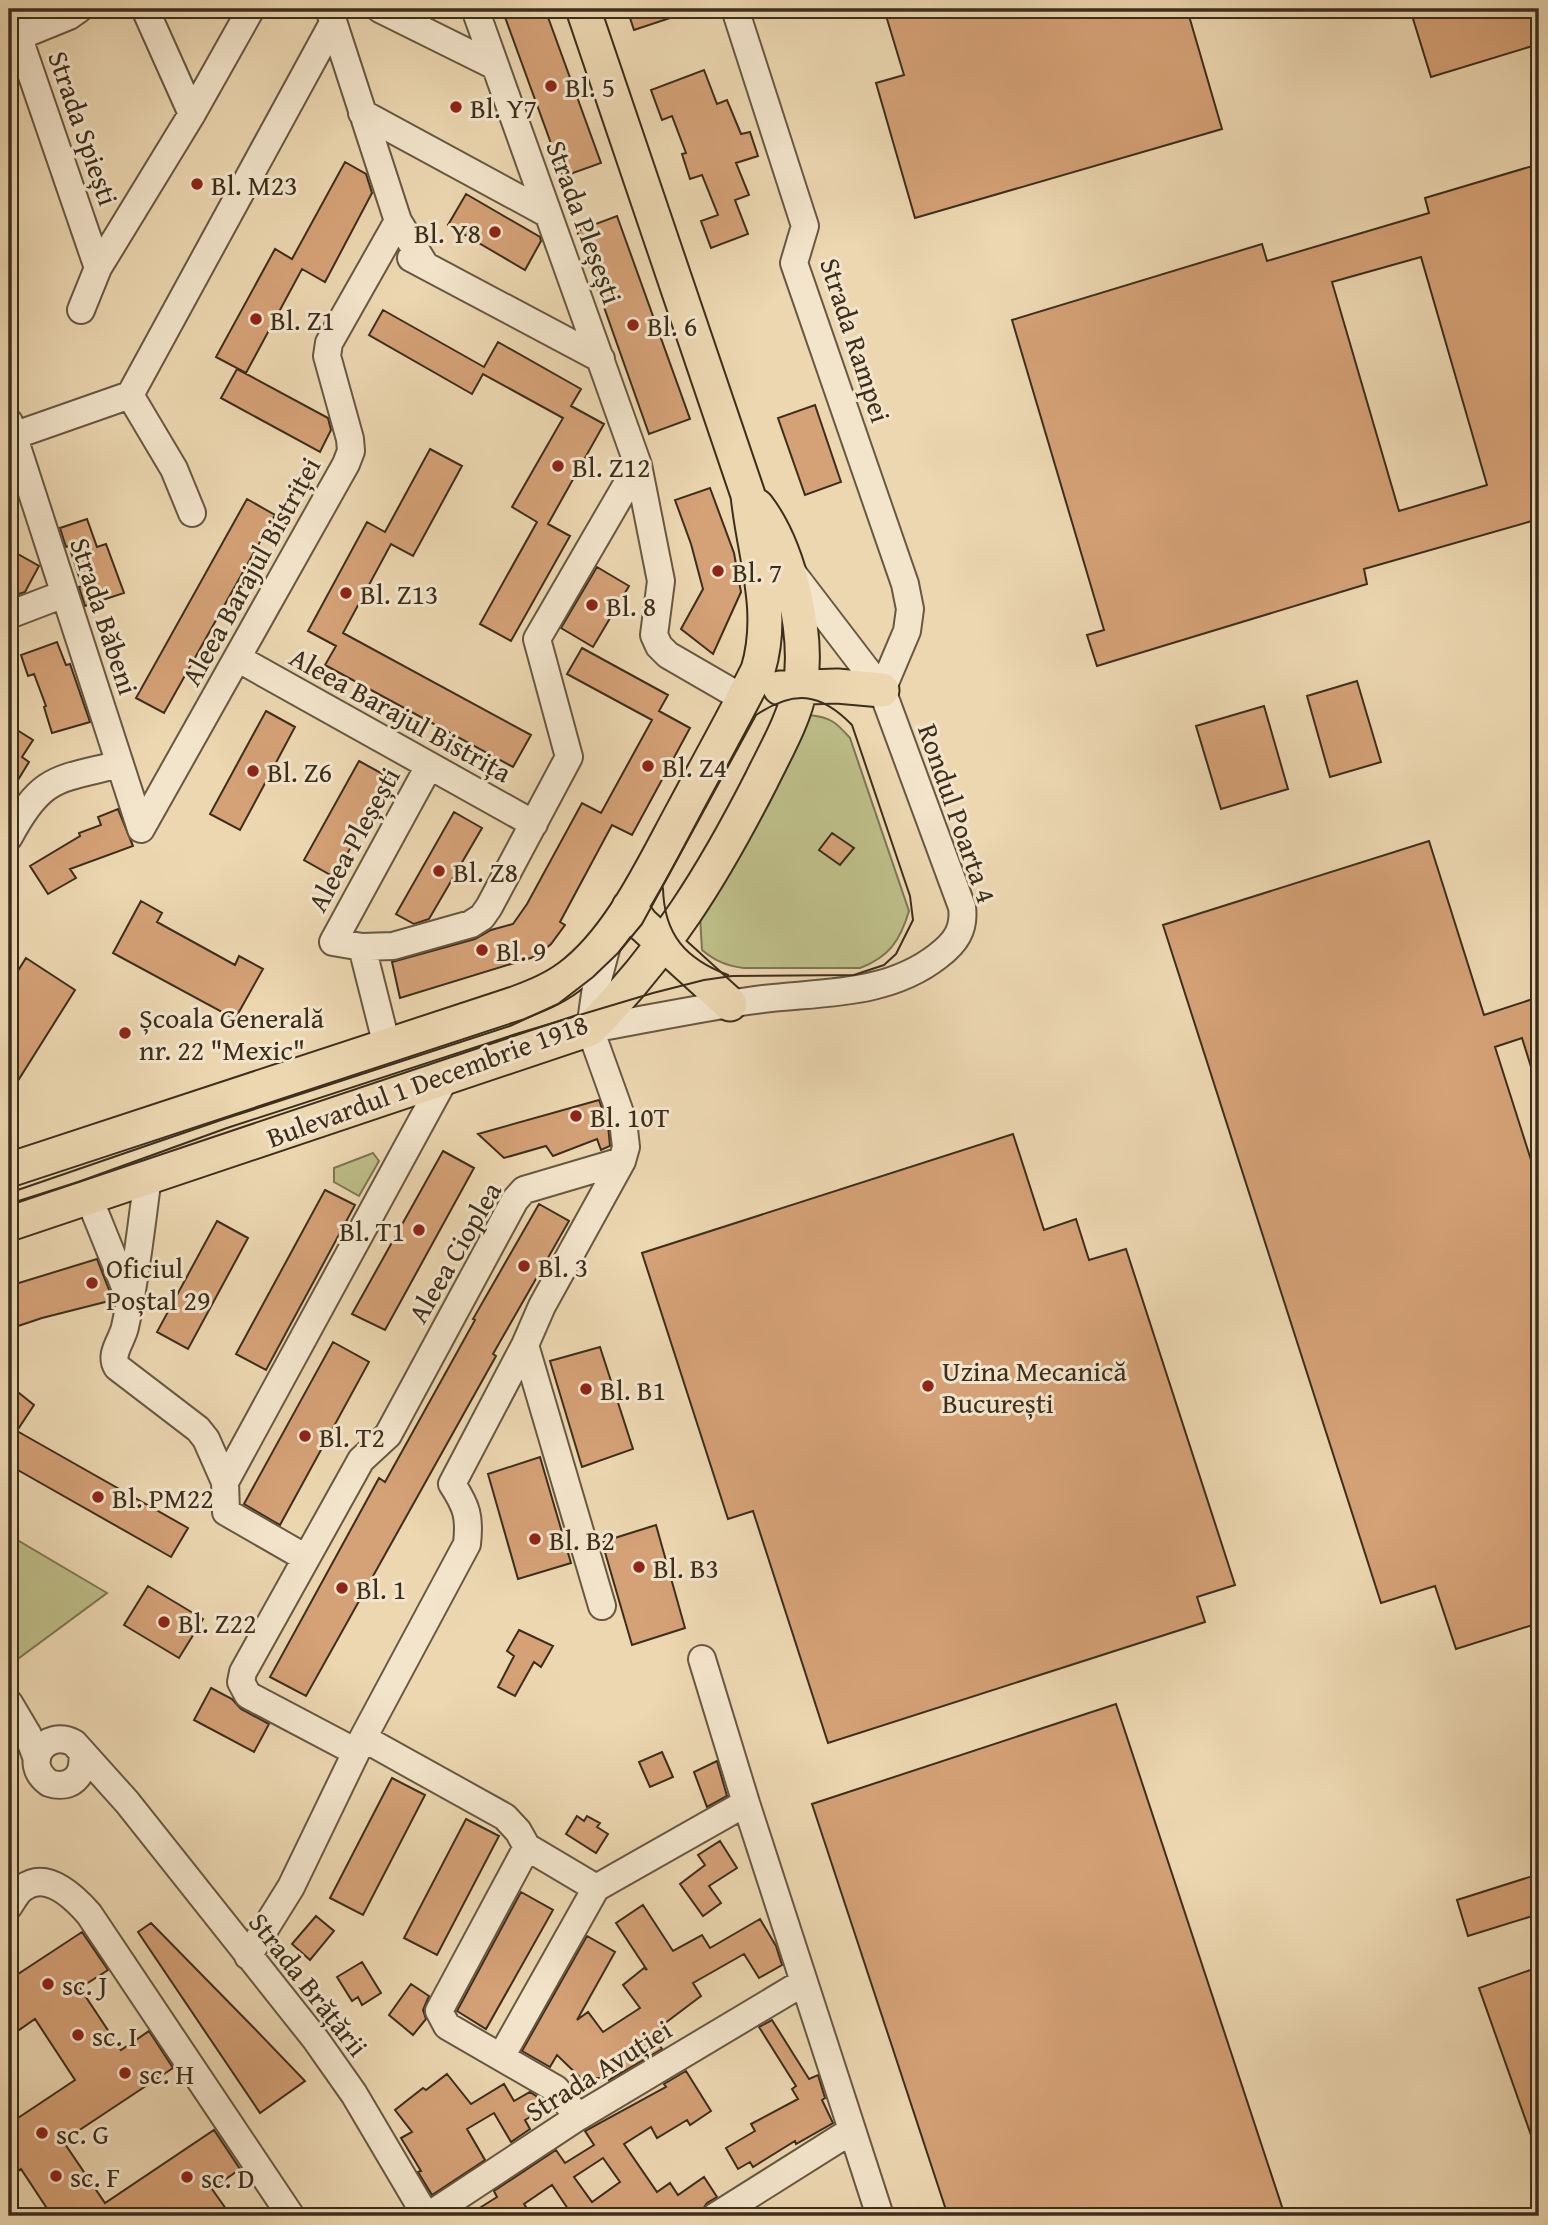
<svg xmlns="http://www.w3.org/2000/svg" width="1548" height="2225" font-family="'Gentium Book Plus',serif">
<style>
.green{fill:#bdbd88;stroke:#7c7652;stroke-width:2}
.building{fill:#d5a177;stroke:#3c2e1c;stroke-width:2;fill-rule:evenodd}
.lines{fill:none;stroke-linecap:round;stroke-linejoin:round}
.minor-casing{stroke:#685841;stroke-width:30}
.major-casing{stroke:#3c2e1c;stroke-width:37}
.minor{stroke:#f3e5cc;stroke-width:26}
.major{stroke:#ecd7b1;stroke-width:33}
.tram{stroke:#3c2e1c;stroke-width:2}
.poi-dot{fill:#8f2418;stroke:#f3e5cc;stroke-width:2.5}
.labels{text-anchor:middle;dominant-baseline:central;stroke-width:6;stroke-linejoin:round;paint-order:stroke}
.poi-label{font-size:28px;fill:#3c2e1c;stroke:#f3e5cc;text-anchor:start}
.street-label{font-size:28px;fill:#3c2e1c;stroke:#f3e5cc}
</style>
<rect width="100%" height="100%" fill="#ecd7b1"/>
<filter id="stains"><feTurbulence type="fractalNoise" baseFrequency=".00286" numOctaves="4"/><feColorMatrix values="0 0 0 0 .2 0 0 0 0 .09 0 0 0 0 .02 0 0 0 .5 -.17"/></filter>
<radialGradient id="worn" r=".72"><stop offset=".6" stop-color="#630" stop-opacity="0"/><stop offset="1" stop-color="#630" stop-opacity=".3"/></radialGradient>
<path class="green" d="M 809,715 C 830,717 836,722 850,738 L 909,911 C 900,941 889,957 860,968 L 744,968 C 727,966 715,961 702,950 L 700,916 Z
M 373,1153 L 379,1161 L 359,1196 L 334,1182 L 334,1168 Z
M 19,1541 L 107,1593 L 15,1661 L 9,1652 L 9,1550 Z"/>
<path class="building" d="M 502,9 L 545,9 L 601,163 L 570,174 L 570,190 L 568,190 Z
M 627,9 L 687,9 L 688,12 L 634,30 Z
M 884,9 L 1187,9 L 1222,129 L 915,218 L 876,83 L 904,75 Z
M 1410,9 L 1539,9 L 1539,44 L 1431,77 Z
M 704,70 L 717,104 L 727,100 L 741,134 L 750,132 L 758,156 L 736,163 L 749,195 L 735,200 L 748,234 L 711,248 L 701,221 L 718,215 L 702,175 L 690,179 L 682,154 L 686,153 L 672,116 L 662,120 L 651,90 Z
M 345,162 L 366,174 L 372,193 L 325,282 L 302,269 L 246,373 L 216,357 L 275,249 L 292,259 Z
M 1539,164 L 1539,519 L 1364,569 L 1367,584 L 1097,666 L 1087,635 L 1104,630 L 1012,320 L 1262,244 L 1267,261 L 1429,213 L 1425,198 ZM 1421,257 L 1487,485 L 1399,511 L 1332,282 Z
M 466,194 L 540,237 L 541,241 L 525,270 L 448,225 Z
M 617,216 L 690,419 L 649,434 L 577,231 Z
M 383,310 L 484,367 L 498,342 L 581,389 L 571,406 L 604,424 L 548,524 L 570,536 L 511,641 L 480,624 L 537,522 L 512,507 L 563,418 L 483,374 L 472,394 L 369,335 Z
M 237,369 L 328,418 L 331,430 L 320,452 L 221,398 Z
M 815,405 L 841,482 L 805,495 L 778,418 Z
M 430,449 L 462,466 L 413,556 L 391,544 L 343,633 L 531,735 L 513,767 L 325,665 L 336,646 L 308,631 L 367,522 L 385,532 Z
M 710,488 L 734,553 L 741,592 L 713,654 L 681,629 L 703,589 L 691,544 L 675,500 Z
M 247,499 L 275,515 L 164,713 L 136,698 Z
M 87,519 L 97,547 L 106,544 L 124,593 L 85,606 L 79,587 L 82,586 L 69,546 L 66,547 L 60,528 Z
M 9,549 L 39,566 L 25,592 L 19,594 L 9,589 Z
M 597,567 L 629,586 L 593,647 L 561,628 Z
M 57,642 L 66,665 L 70,664 L 90,722 L 52,733 L 44,707 L 46,706 L 34,674 L 28,676 L 21,655 Z
M 582,648 L 668,695 L 659,711 L 690,728 L 632,835 L 612,825 L 560,922 L 565,925 L 551,944 L 537,956 L 400,998 L 392,962 L 475,939 L 491,930 L 513,924 L 527,904 L 582,803 L 601,813 L 652,720 L 567,674 Z
M 1357,681 L 1381,762 L 1330,777 L 1307,696 Z
M 1264,706 L 1288,789 L 1221,809 L 1196,726 Z
M 266,711 L 295,727 L 240,830 L 210,814 Z
M 9,725 L 33,740 L 22,757 L 29,762 L 18,780 L 11,776 L 9,779 Z
M 359,761 L 390,778 L 334,877 L 304,860 Z
M 118,809 L 133,846 L 70,869 L 76,878 L 48,894 L 30,866 L 80,836 L 79,833 L 101,825 L 98,817 Z
M 454,812 L 482,828 L 429,919 L 414,924 L 396,914 Z
M 832,833 L 854,848 L 840,865 L 819,850 Z
M 1429,841 L 1484,1015 L 1539,997 L 1539,1083 L 1536,1083 L 1522,1038 L 1495,1047 L 1539,1185 L 1539,1546 L 1532,1549 L 1539,1573 L 1539,1623 L 1456,1649 L 1435,1586 L 1381,1603 L 1163,925 Z
M 141,901 L 162,913 L 157,922 L 235,965 L 239,956 L 263,969 L 235,1019 L 113,953 Z
M 26,958 L 75,990 L 9,1095 L 9,985 Z
M 599,1100 L 608,1125 L 610,1146 L 601,1150 L 597,1139 L 553,1156 L 546,1146 L 504,1158 L 478,1134 Z
M 1013,1134 L 1044,1230 L 1076,1219 L 1089,1260 L 1126,1249 L 1235,1585 L 1197,1597 L 1205,1622 L 828,1743 L 753,1511 L 728,1519 L 642,1253 Z
M 443,1151 L 474,1168 L 385,1330 L 352,1314 Z
M 325,1190 L 355,1205 L 266,1370 L 236,1354 Z
M 539,1204 L 569,1221 L 493,1354 L 496,1356 L 306,1696 L 270,1677 L 379,1478 L 385,1482 L 475,1320 L 473,1319 Z
M 217,1221 L 248,1238 L 188,1349 L 157,1332 Z
M 97,1259 L 113,1300 L 42,1318 L 9,1329 L 9,1286 Z
M 333,1342 L 369,1362 L 280,1525 L 244,1504 Z
M 600,1347 L 633,1449 L 582,1467 L 550,1361 Z
M 9,1385 L 34,1405 L 9,1443 Z
M 17,1431 L 188,1528 L 171,1557 L 9,1465 L 9,1445 Z
M 540,1457 L 571,1563 L 518,1579 L 488,1474 Z
M 656,1525 L 685,1628 L 632,1645 L 602,1542 Z
M 148,1586 L 203,1619 L 179,1658 L 124,1625 Z
M 519,1630 L 553,1646 L 541,1667 L 534,1662 L 515,1696 L 498,1687 L 514,1656 L 507,1651 Z
M 211,1688 L 232,1699 L 241,1709 L 269,1724 L 254,1752 L 194,1720 Z
M 1116,1704 L 1285,2216 L 948,2216 L 812,1804 Z
M 662,1752 L 673,1777 L 650,1787 L 639,1762 Z
M 717,1761 L 727,1796 L 707,1807 L 694,1772 Z
M 392,1778 L 425,1795 L 363,1915 L 330,1898 Z
M 577,1816 L 584,1821 L 587,1816 L 600,1823 L 597,1827 L 608,1834 L 596,1853 L 566,1834 Z
M 466,1819 L 499,1836 L 437,1955 L 404,1938 Z
M 720,1841 L 737,1868 L 709,1886 L 721,1903 L 703,1916 L 680,1884 L 705,1865 L 698,1855 Z
M 1539,1874 L 1539,1914 L 1468,1936 L 1457,1900 Z
M 521,1892 L 553,1910 L 486,2029 L 457,2011 Z
M 643,1905 L 673,1951 L 702,1935 L 710,1948 L 760,1919 L 776,1946 L 782,1965 L 759,1978 L 744,1954 L 693,1983 L 701,1996 L 652,2033 L 662,2049 L 609,2080 L 608,2078 L 592,2078 L 587,2084 L 557,2055 L 550,2067 L 522,2051 L 587,1936 L 615,1952 L 577,2020 L 588,2012 L 603,2032 L 640,2008 L 623,1985 L 644,1968 L 647,1970 L 616,1923 Z
M 316,1916 L 334,1931 L 310,1960 L 292,1944 Z
M 151,1923 L 254,2028 L 305,2081 L 260,2113 L 138,1932 Z
M 82,1932 L 108,1970 L 80,1988 L 121,2050 L 149,2031 L 173,2068 L 63,2141 L 105,2203 L 214,2130 L 240,2169 L 212,2189 L 231,2216 L 52,2216 L 21,2169 L 9,2178 L 9,2124 L 75,2080 L 35,2019 L 9,2037 L 9,1980 Z
M 362,1962 L 381,1993 L 362,2005 L 358,1997 L 352,2001 L 337,1977 Z
M 1539,1967 L 1539,2152 L 1537,2152 L 1479,1988 Z
M 411,1984 L 429,1996 L 423,2010 L 426,2019 L 413,2035 L 389,2015 Z
M 772,2020 L 809,2079 L 818,2075 L 825,2098 L 822,2100 L 833,2123 L 796,2144 L 795,2141 L 753,2167 L 750,2162 L 738,2169 L 726,2148 L 755,2131 L 751,2124 L 798,2099 L 792,2089 L 796,2086 L 759,2027 Z
M 686,2071 L 711,2111 L 690,2125 L 687,2120 L 657,2138 L 651,2127 L 624,2144 L 657,2192 L 670,2183 L 678,2195 L 704,2177 L 717,2197 L 707,2203 L 701,2212 L 695,2216 L 570,2216 L 572,2215 L 552,2185 L 524,2204 L 532,2216 L 467,2216 L 497,2197 L 494,2191 L 556,2150 L 565,2163 L 594,2145 L 585,2131 L 666,2087 L 664,2084 ZM 603,2158 L 620,2182 L 592,2202 L 574,2177 Z
M 447,2074 L 471,2104 L 504,2084 L 514,2101 L 530,2092 L 536,2096 L 544,2109 L 525,2120 L 530,2129 L 511,2142 L 494,2113 L 467,2129 L 485,2160 L 432,2195 L 418,2172 L 421,2171 L 401,2138 L 412,2132 L 395,2110 L 423,2088 L 426,2090 Z"/>
<g class="lines">
<defs>
<path id="minor" d="M 9,9 L 98,268
M 145,9 L 192,114
M 380,9 L 495,66
M 475,9 L 638,465 L 661,581 L 654,635 L 659,646 L 668,655 L 744,699
M 735,9 L 805,226 L 794,263 L 905,584 L 910,609 L 907,631 L 882,690
M 330,12 L 398,221 L 425,265
M 20,36 L 69,16 L 79,9
M 362,113 L 548,214
M 411,258 L 601,359
M 81,310 L 98,268 L 192,114 L 251,9
M 130,395 L 174,469 L 192,513
M 9,422 L 141,829
M 13,436 L 130,395 L 333,23
M 9,615 L 64,594
M 237,658 L 534,824
M 429,766 L 333,942 L 362,947 L 393,946 L 471,924 L 482,917 L 489,907 L 569,757 L 537,639 L 638,465
M 141,829 L 346,464 L 351,451 L 350,439 L 327,356 L 329,343 L 398,221
M 9,837 C 42,775 57,780 120,764
M 362,947 L 387,1046
M 590,1029 C 642,1020 695,1009 748,1001 C 812,991 883,999 938,956 C 955,943 965,930 962,907 L 882,690 L 791,571
M 148,1177 C 141,1227 136,1278 125,1327 C 122,1341 109,1354 117,1367 L 198,1429 L 206,1439 L 225,1482
M 89,1198 L 129,1297
M 525,1345 L 602,1606
M 306,1558 L 226,1512 L 225,1482 L 445,1078
M 702,1659 L 746,1803 L 880,2216
M 9,1703 L 28,1735 L 37,1759
M 363,1738 L 505,1817 L 518,1831 L 527,1847 L 596,1888
M 356,1752 L 248,1695 L 241,1682 L 243,1672 L 361,1460 L 388,1435 L 515,1200 L 524,1190 L 622,1161
M 82,1754 C 85,1776 71,1790 49,1783 C 21,1763 45,1728 74,1743 L 127,1802 L 316,2040 L 354,2094 L 426,2216
M 527,1847 L 439,2011 L 447,2026 L 556,2089 L 578,2117
M 9,1906 C 13,1900 17,1892 23,1888 C 47,1870 74,1897 89,1914 L 291,2216
M 248,1956 L 291,1887 L 363,1738 L 467,1544 C 470,1517 467,1507 452,1484 L 525,1345 L 542,1306 L 622,1161 L 626,1147 L 623,1121 L 590,1029 L 596,987 L 609,938
M 501,2057 L 596,1888 L 746,1803
M 428,2216 L 578,2117 L 804,1982
M 716,2216 L 851,2131"/>
<path id="major" d="M 780,688 L 837,686 L 882,690
M 629,907 L 642,924 L 730,1004
M 9,1170 L 517,1003 C 535,996 553,989 569,977 C 620,939 653,866 683,811 C 708,764 734,718 758,670 C 776,610 754,555 748,495 L 583,9
M 9,1224 L 590,1029 C 666,951 712,877 761,781 C 774,754 795,718 800,688 C 809,634 790,549 757,506"/>
</defs>
<use href="#minor" class="minor-casing"/>
<use href="#major" class="major-casing"/>
<use href="#minor" class="minor"/>
<use href="#major" class="major"/>
<path class="tram" d="M 663,888 C 664,935 686,959 728,975
M 9,1193 L 224,1119 L 510,1026 L 558,1004 L 593,977 L 618,953 L 642,924 L 756,715 C 794,690 820,692 852,725 L 910,896 L 913,920 L 896,954 L 884,965 L 854,975 L 732,976 L 704,980 L 653,993 L 516,1034 L 227,1128 L 78,1182 L 9,1204"/>
</g>
<g class="poi-dot">
<circle cx="551" cy="86" r="7"/>
<circle cx="456" cy="107" r="7"/>
<circle cx="197" cy="184" r="7"/>
<circle cx="495" cy="232" r="7"/>
<circle cx="256" cy="319" r="7"/>
<circle cx="633" cy="325" r="7"/>
<circle cx="558" cy="466" r="7"/>
<circle cx="718" cy="571" r="7"/>
<circle cx="346" cy="593" r="7"/>
<circle cx="592" cy="605" r="7"/>
<circle cx="648" cy="766" r="7"/>
<circle cx="253" cy="771" r="7"/>
<circle cx="439" cy="871" r="7"/>
<circle cx="482" cy="950" r="7"/>
<circle cx="125" cy="1033" r="7"/>
<circle cx="576" cy="1116" r="7"/>
<circle cx="419" cy="1230" r="7"/>
<circle cx="524" cy="1266" r="7"/>
<circle cx="92" cy="1283" r="7"/>
<circle cx="928" cy="1386" r="7"/>
<circle cx="586" cy="1389" r="7"/>
<circle cx="305" cy="1436" r="7"/>
<circle cx="98" cy="1497" r="7"/>
<circle cx="535" cy="1539" r="7"/>
<circle cx="639" cy="1567" r="7"/>
<circle cx="342" cy="1588" r="7"/>
<circle cx="164" cy="1622" r="7"/>
<circle cx="48" cy="1984" r="7"/>
<circle cx="78" cy="2035" r="7"/>
<circle cx="125" cy="2073" r="7"/>
<circle cx="42" cy="2133" r="7"/>
<circle cx="56" cy="2176" r="7"/>
<circle cx="187" cy="2177" r="7"/>
</g>
<g class="labels">
<g class="poi-label">
<text x="565" y="86">Bl. 5</text>
<text x="470" y="107">Bl. Y7</text>
<text x="211" y="184">Bl. M23</text>
<text x="481" y="232" text-anchor="end">Bl. Y8</text>
<text x="270" y="319">Bl. Z1</text>
<text x="647" y="325">Bl. 6</text>
<text x="572" y="466">Bl. Z12</text>
<text x="732" y="571">Bl. 7</text>
<text x="360" y="593">Bl. Z13</text>
<text x="606" y="605">Bl. 8</text>
<text x="662" y="766">Bl. Z4</text>
<text x="267" y="771">Bl. Z6</text>
<text x="453" y="871">Bl. Z8</text>
<text x="496" y="950">Bl. 9</text>
<text x="139" y="1017">Școala Generală<tspan x="139" dy="32">nr. 22 "Mexic"</tspan></text>
<text x="590" y="1116">Bl. 10T</text>
<text x="405" y="1230" text-anchor="end">Bl. T1</text>
<text x="538" y="1266">Bl. 3</text>
<text x="106" y="1267">Oficiul<tspan x="106" dy="32">Poștal 29</tspan></text>
<text x="942" y="1370">Uzina Mecanică<tspan x="942" dy="32">București</tspan></text>
<text x="600" y="1389">Bl. B1</text>
<text x="319" y="1436">Bl. T2</text>
<text x="112" y="1497">Bl. PM22</text>
<text x="549" y="1539">Bl. B2</text>
<text x="653" y="1567">Bl. B3</text>
<text x="356" y="1588">Bl. 1</text>
<text x="178" y="1622">Bl. Z22</text>
<text x="62" y="1984">sc. J</text>
<text x="92" y="2035">sc. I</text>
<text x="139" y="2073">sc. H</text>
<text x="56" y="2133">sc. G</text>
<text x="70" y="2176">sc. F</text>
<text x="201" y="2177">sc. D</text>
</g>
<g class="street-label">
<text transform="translate(84 128) rotate(71)">Strada Spiești</text>
<text transform="translate(585 222) rotate(70)">Strada Pleșești</text>
<text transform="translate(856 340) rotate(72)">Strada Rampei</text>
<text transform="translate(250 571) rotate(-61)">Aleea Barajul Bistriței</text>
<text transform="translate(105 616) rotate(72)">Strada Băbeni</text>
<text transform="translate(401 714) rotate(29)">Aleea Barajul Bistrița</text>
<text transform="translate(958 813) rotate(71)">Rondul Poarta 4</text>
<text transform="translate(353 839) rotate(-61)">Aleea Pleșești</text>
<text transform="translate(427 1080) rotate(-20)">Bulevardul 1 Decembrie 1918</text>
<text transform="translate(454 1252) rotate(-60)">Aleea Cioplea</text>
<text transform="translate(309 1984) rotate(52)">Strada Brățării</text>
<text transform="translate(598 2070) rotate(-32)">Strada Avuției</text>
</g>
</g>
<rect width="1548" height="2225" fill="none" stroke="#ecd7b1" stroke-width="35"/>
<rect x="10" y="10" width="1527" height="2204" fill="none" stroke="#3c2e1c" stroke-width="3.5"/>
<rect x="18" y="18" width="1513" height="2190" fill="none" stroke="#3c2e1c" stroke-width="2"/>
<rect width="100%" height="100%" filter="url(#stains)"/>
<rect width="100%" height="100%" fill="url(#worn)"/>
</svg>
